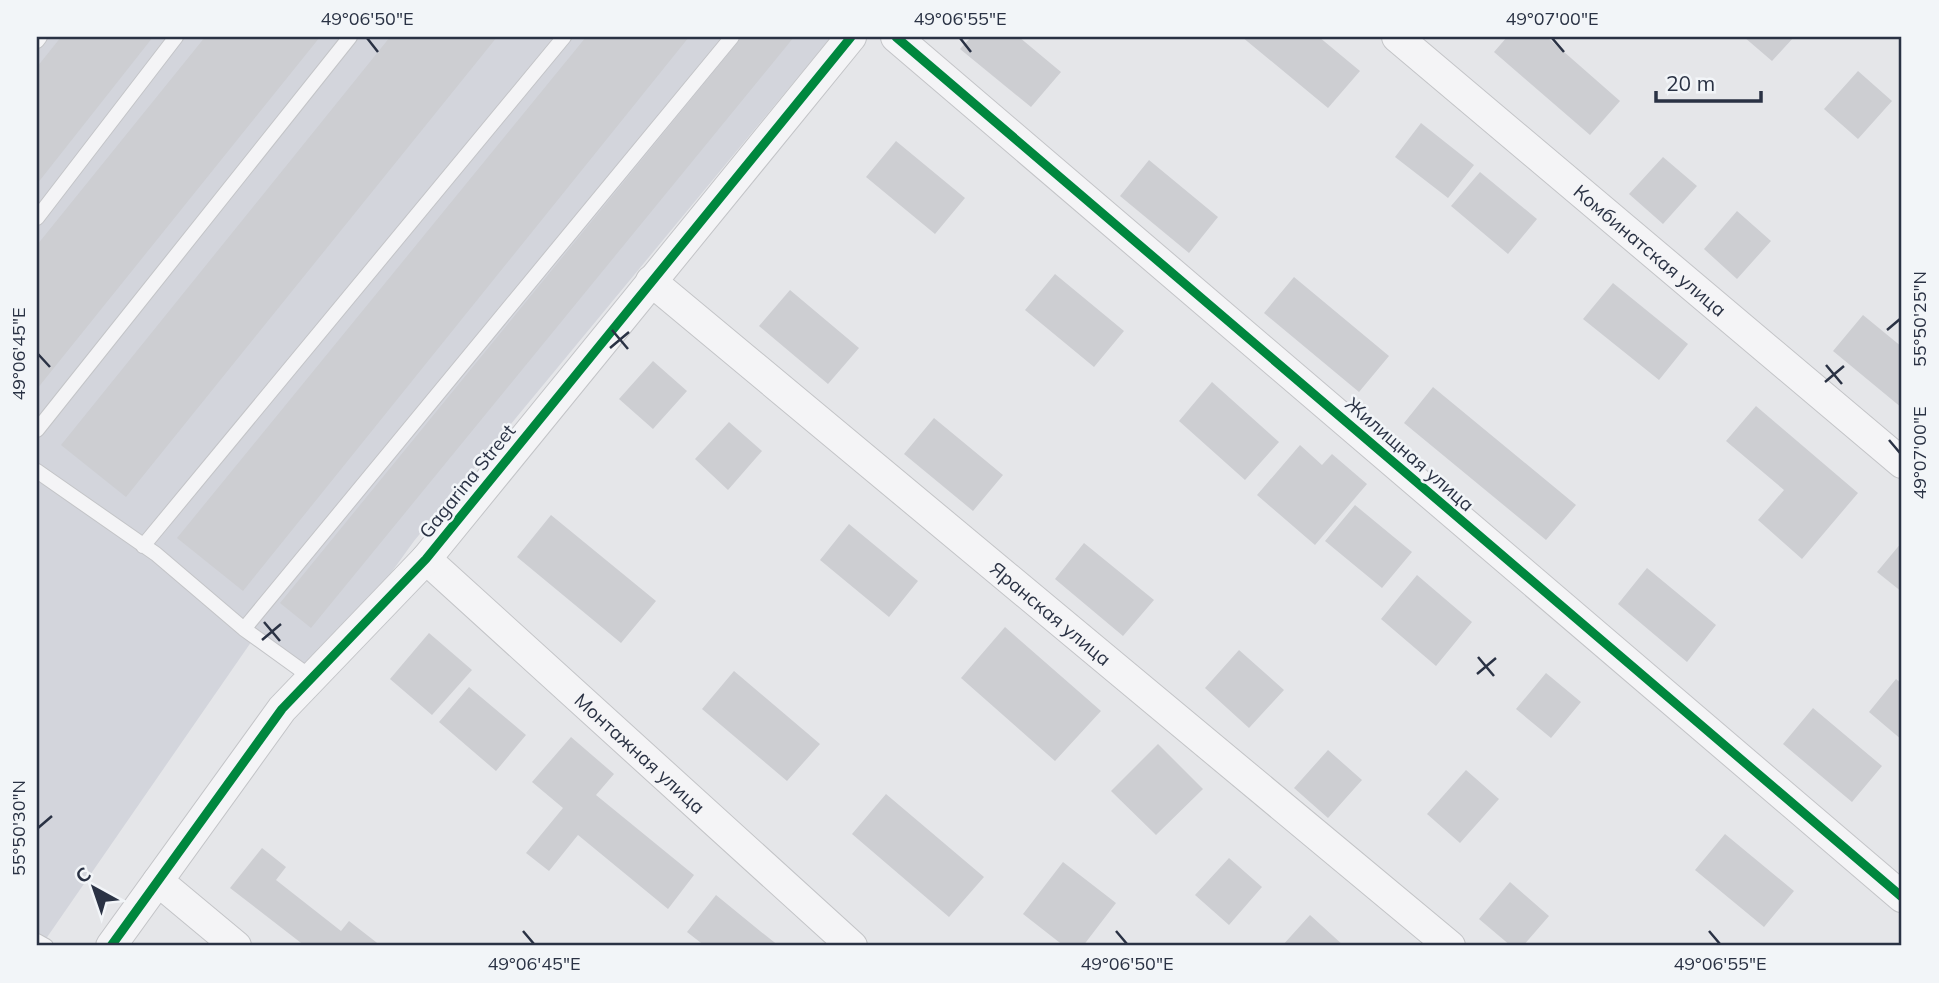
<svg xmlns="http://www.w3.org/2000/svg" width="1939" height="983" font-family="Mulish,sans-serif">
<style>
.built{fill:#d3d5dc}
.building{fill:#cdced2}
.lines{fill:none;stroke-linecap:round;stroke-linejoin:round}
.lane-casing{stroke:#c3c4c7;stroke-width:16}
.street-casing{stroke:#c3c4c7;stroke-width:32}
.lane{stroke:#f4f4f6;stroke-width:14}
.street{stroke:#f4f4f6;stroke-width:30}
.cycleway-casing{stroke:#f2f5f8;stroke-width:13}
.cycleway{stroke:#00873e;stroke-width:9}
.ticks{fill:none;stroke:#2a3244;stroke-width:2.5}
.labels{text-anchor:middle;dominant-baseline:central;stroke-width:5;stroke-linejoin:round;paint-order:stroke}
.street-label{font-size:19px;fill:#2a3244;stroke:#f2f5f8}
.neatline{fill:none;stroke:#2a3244;stroke-width:2.5}
.ticks-label{font-size:18px;text-anchor:middle;fill:#2a3244}
</style>
<rect width="100%" height="100%" fill="#e5e6e9"/>
<path class="built" d="M 37,37 L 831,37 L 414,541 L 318,674 L 258,632 L 41,946 L 37,946 Z"/>
<path class="building" d="M 61,37 L 153,37 L 37,184 L 37,67 Z
M 205,37 L 320,37 L 37,389 L 37,245 Z
M 390,37 L 497,37 L 126,497 L 61,445 Z
M 586,37 L 689,37 L 243,591 L 177,538 Z
M 742,37 L 794,37 L 311,628 L 280,603 Z
M 971,37 L 1019,37 L 1061,72 L 1031,107 L 960,49 Z
M 1242,37 L 1319,37 L 1360,71 L 1328,108 Z
M 1507,37 L 1547,37 L 1620,101 L 1590,135 L 1494,52 Z
M 1744,37 L 1794,37 L 1772,61 Z
M 1858,71 L 1892,101 L 1858,139 L 1824,109 Z
M 1421,123 L 1474,165 L 1448,198 L 1395,157 Z
M 896,141 L 965,198 L 935,234 L 866,177 Z
M 1663,157 L 1697,186 L 1663,224 L 1629,194 Z
M 1149,160 L 1218,217 L 1189,253 L 1120,196 Z
M 1480,172 L 1537,219 L 1508,254 L 1451,206 Z
M 1737,211 L 1771,241 L 1737,279 L 1704,249 Z
M 1055,274 L 1124,331 L 1094,367 L 1025,310 Z
M 1294,277 L 1389,356 L 1359,392 L 1264,313 Z
M 1613,283 L 1688,344 L 1659,380 L 1583,319 Z
M 790,290 L 859,348 L 828,384 L 759,326 Z
M 1863,315 L 1902,347 L 1902,408 L 1833,351 Z
M 653,361 L 687,391 L 653,429 L 619,399 Z
M 1212,382 L 1279,442 L 1245,480 L 1179,421 Z
M 1433,387 L 1576,505 L 1546,540 L 1404,423 Z
M 1756,406 L 1858,493 L 1802,559 L 1758,520 L 1784,490 L 1726,441 Z
M 934,418 L 1003,475 L 973,511 L 904,454 Z
M 729,422 L 762,451 L 728,490 L 695,459 Z
M 1300,445 L 1322,465 L 1332,454 L 1367,484 L 1315,545 L 1257,495 Z
M 1355,505 L 1412,552 L 1382,588 L 1325,541 Z
M 551,515 L 656,601 L 621,643 L 517,557 Z
M 849,524 L 918,581 L 889,617 L 820,560 Z
M 1902,542 L 1902,592 L 1877,572 Z
M 1084,543 L 1154,600 L 1123,636 L 1055,579 Z
M 1647,568 L 1716,625 L 1687,662 L 1618,604 Z
M 1417,575 L 1472,622 L 1436,666 L 1381,619 Z
M 1005,627 L 1101,711 L 1055,761 L 961,678 Z
M 429,633 L 472,670 L 432,715 L 390,679 Z
M 1239,650 L 1284,690 L 1249,728 L 1205,688 Z
M 734,671 L 820,744 L 787,781 L 702,709 Z
M 1546,673 L 1581,702 L 1551,738 L 1516,709 Z
M 1896,679 L 1902,684 L 1902,740 L 1869,712 Z
M 469,687 L 526,735 L 496,771 L 439,722 Z
M 1813,708 L 1882,766 L 1852,802 L 1783,744 Z
M 571,737 L 614,774 L 596,795 L 694,875 L 668,909 L 578,835 L 549,871 L 526,853 L 563,808 L 532,782 Z
M 1158,744 L 1203,789 L 1156,835 L 1111,791 Z
M 1328,750 L 1362,780 L 1328,818 L 1294,788 Z
M 1466,770 L 1499,799 L 1460,843 L 1427,814 Z
M 886,794 L 984,877 L 949,917 L 852,834 Z
M 1725,834 L 1794,891 L 1764,927 L 1695,870 Z
M 262,848 L 286,867 L 276,880 L 341,931 L 349,921 L 381,946 L 305,946 L 230,888 Z
M 1229,858 L 1262,887 L 1229,925 L 1195,895 Z
M 1063,862 L 1116,903 L 1083,946 L 1064,946 L 1023,914 Z
M 1510,882 L 1549,916 L 1523,946 L 1511,946 L 1479,919 Z
M 716,895 L 760,931 L 779,946 L 705,946 L 687,932 Z
M 1310,915 L 1344,946 L 1282,946 Z"/>
<g class="lines">
<defs>
<path id="lane" d="M 37,41 L 40,37
M 37,218 L 176,37
M 37,430 L 350,37
M 37,471 L 156,554 L 244,629 L 312,678
M 143,546 L 564,37
M 244,629 L 732,37
M 37,941 L 46,946"/>
<g id="street">
<path d="M 896,37 L 1902,897"/>
<path id="s1" d="M 1397,37 L 1902,463"/>
<path id="s2" d="M 651,281 L 1450,946"/>
<path id="s3" d="M 426,559 L 852,946"/>
<path d="M 158,881 L 236,946"/>
<path d="M 111,946 L 282,709 L 426,559 L 851,37"/>
</g>
</defs>
<use href="#lane" class="lane-casing"/>
<use href="#street" class="street-casing"/>
<use href="#lane" class="lane"/>
<use href="#street" class="street"/>
<defs>
<path id="cycleway" d="M 896,37 L 1902,897
M 111,946 L 282,709 L 426,559 L 851,37"/>
</defs>
<use href="#cycleway" class="cycleway-casing"/>
<use href="#cycleway" class="cycleway"/>
</g>
<path class="ticks" d="M 367,38 L 378,52M 960,38 L 971,52M 1552,38 L 1564,52M 612,330 L 628,349M 1887,330 L 1900,319M 610,348 L 629,332M 38,354 L 50,367M 1826,365 L 1842,384M 1825,382 L 1844,366M 1889,440 L 1900,453M 264,622 L 280,641M 262,640 L 281,624M 1478,657 L 1494,676M 1477,674 L 1496,658M 38,828 L 52,816M 523,931 L 534,944M 1116,931 L 1127,944M 1709,931 L 1720,944"/>
<g class="labels">
<g class="street-label">
<text stroke="none"><textPath href="#s1" startOffset="331">Комбинатская улица</textPath></text>
<text transform="translate(1410 454) rotate(41)">Жилищная улица</text>
<text transform="translate(467 481) rotate(-51)">Gagarina Street</text>
<text stroke="none"><textPath href="#s2" startOffset="520">Яранская улица</textPath></text>
<text stroke="none"><textPath href="#s3" startOffset="289">Монтажная улица</textPath></text>
</g>
</g>
<rect width="1939" height="983" fill="none" stroke="#f2f5f8" stroke-width="77"/>
<g transform="translate(94 888) rotate(320)" stroke="#f2f5f8" stroke-width="5" paint-order="stroke">
<path d="M0-5L12 26L0 18L-12 26Z" fill="#2a3244"/>
<text y="-10" font-size="19" font-weight="bold" text-anchor="middle" fill="#2a3244">С</text>
</g>
<path d="M1656 91v10h105v-10" fill="none" stroke="#2a3244" stroke-width="3.5"/>
<text x="1666" y="91" font-size="21" fill="#2a3244" stroke="#f2f5f8" stroke-width="5" paint-order="stroke">20 m</text>
<rect x="38" y="38" width="1862" height="906" class="neatline"/>
<g class="ticks-label">
<text x="367" y="25">49°06'50"E</text>
<text x="960" y="25">49°06'55"E</text>
<text x="1552" y="25">49°07'00"E</text>
<text transform="translate(1920 319) rotate(-90)" y="6">55°50'25"N</text>
<text transform="translate(19 354) rotate(-90)" y="6">49°06'45"E</text>
<text transform="translate(1920 453) rotate(-90)" y="6">49°07'00"E</text>
<text transform="translate(19 828) rotate(-90)" y="6">55°50'30"N</text>
<text x="534" y="970">49°06'45"E</text>
<text x="1127" y="970">49°06'50"E</text>
<text x="1720" y="970">49°06'55"E</text>
</g>
</svg>
